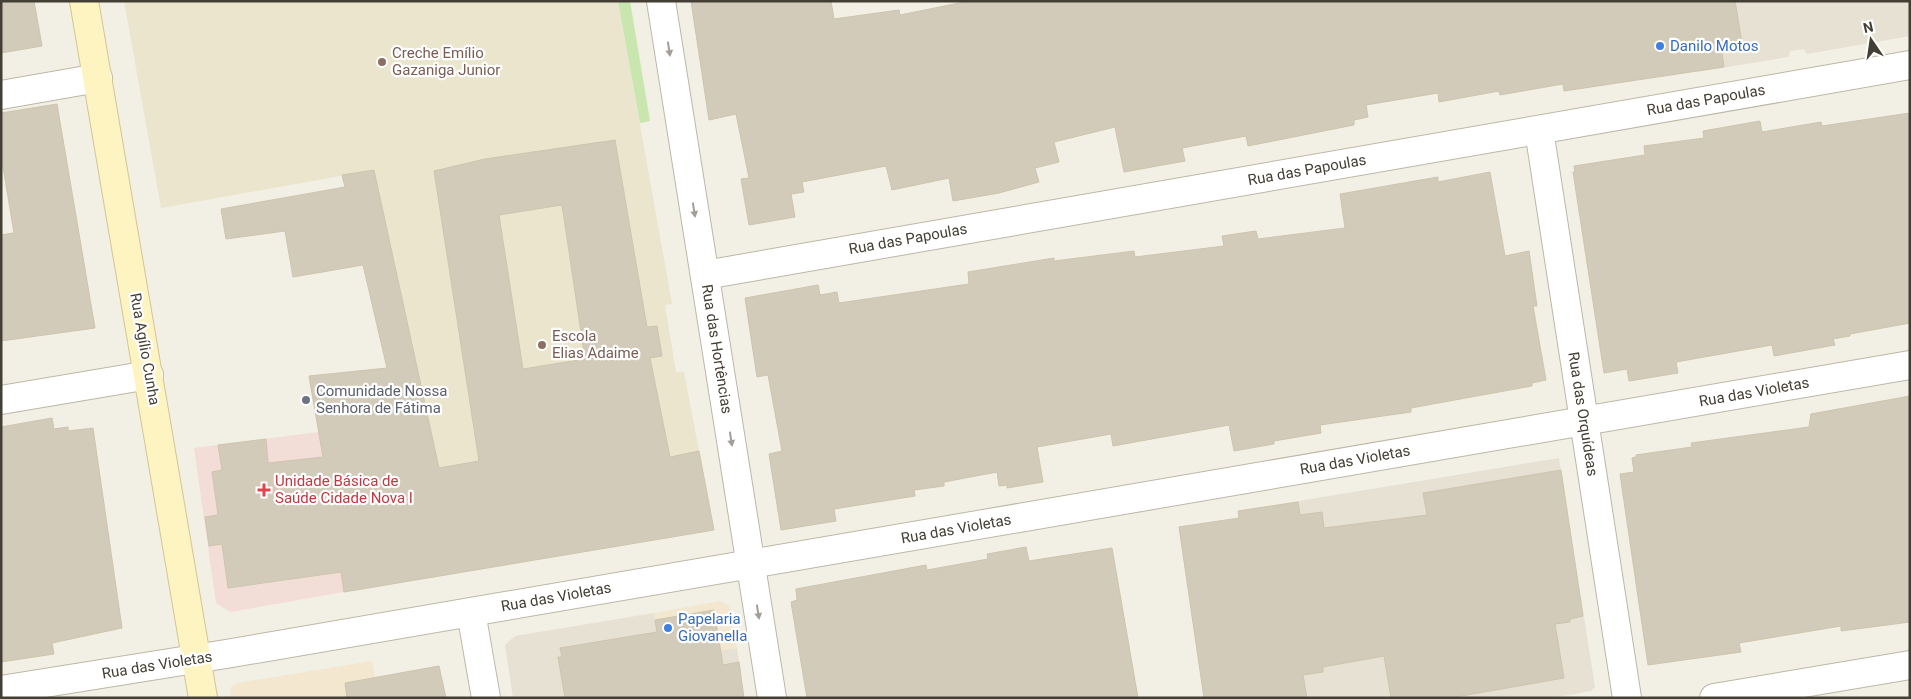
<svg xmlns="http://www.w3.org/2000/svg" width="1911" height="699" font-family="Roboto,sans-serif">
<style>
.residential{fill:#e6e1d2}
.commercial{fill:#f4e7cf}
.education{fill:#ebe5ce}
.medical{fill:#f3ddd7}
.green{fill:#c8e6ad}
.building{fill:#d3cbba;stroke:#cec4ad;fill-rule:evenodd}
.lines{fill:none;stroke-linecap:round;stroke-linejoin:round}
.street-casing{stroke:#bdb7a7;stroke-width:30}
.secondary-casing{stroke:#d2c694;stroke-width:30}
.street{stroke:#fff;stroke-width:28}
.secondary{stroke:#fef4c2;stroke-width:28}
.oneway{fill:#a29f9a}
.shop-dot{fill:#3f7fe0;stroke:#fff;stroke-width:2}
.education-dot{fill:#8d6e63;stroke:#fff;stroke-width:2}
.worship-dot{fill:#6b7280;stroke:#fff;stroke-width:2}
.health-dot{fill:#e0444e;stroke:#fff;stroke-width:2}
.labels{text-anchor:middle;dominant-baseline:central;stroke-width:4.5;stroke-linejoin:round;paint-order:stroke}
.shop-label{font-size:15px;fill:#366cbe;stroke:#fff;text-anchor:start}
.education-label{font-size:15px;fill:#785e54;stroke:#fff;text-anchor:start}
.street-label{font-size:15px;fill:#443f34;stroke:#fff}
.worship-label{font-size:15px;fill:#5b616d;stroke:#fff;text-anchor:start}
.health-label{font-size:15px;fill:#be3a42;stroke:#fff;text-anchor:start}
</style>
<rect width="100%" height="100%" fill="#f2efe4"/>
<path class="residential" d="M 1685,1 L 1910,1 L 1910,36 L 1807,54 L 1804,49 L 1790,51 L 1789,57 L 1696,72 Z
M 1559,458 L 1595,687 L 1591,691 L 1553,698 L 1266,698 L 1238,511 Z
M 654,613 L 664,677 L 723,666 L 721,650 L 737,648 L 744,698 L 513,698 L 505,645 L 515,636 Z"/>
<path class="commercial" d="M 720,601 L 729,606 L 737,648 L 721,650 L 723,667 L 664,677 L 654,613 Z
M 372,661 L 379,698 L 230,698 L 231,687 L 237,683 Z"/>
<path class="education" d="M 124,1 L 618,1 L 672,304 L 665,305 L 676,372 L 684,372 L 713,525 L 709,530 L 456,573 L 435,451 L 374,170 L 161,208 Z"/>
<path class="medical" d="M 319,432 L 344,592 L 230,612 L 216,603 L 194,448 Z"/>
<path class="green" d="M 618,1 L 630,1 L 650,121 L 640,123 Z"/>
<path class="building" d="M 1,1 L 34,1 L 42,46 L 1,53 Z
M 691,1 L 831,1 L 834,19 L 899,10 L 900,15 L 969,1 L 1735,1 L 1742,43 L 1721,47 L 1724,67 L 1564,91 L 1563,84 L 1500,95 L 1499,91 L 1439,102 L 1438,93 L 1366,105 L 1368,117 L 1354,120 L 1354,125 L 1248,146 L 1246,136 L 1182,148 L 1185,161 L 1124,172 L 1115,127 L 1054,142 L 1059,162 L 1035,168 L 1039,182 L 999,193 L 953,201 L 949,178 L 892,190 L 886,166 L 802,182 L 804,192 L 791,194 L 795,217 L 749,225 L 741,179 L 749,178 L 736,114 L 709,120 Z
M 57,104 L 95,328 L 1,341 L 1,235 L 14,233 L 1,155 L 1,113 Z
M 1910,113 L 1910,323 L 1850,334 L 1850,336 L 1833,339 L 1835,345 L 1774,356 L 1772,345 L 1676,362 L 1678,373 L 1629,381 L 1627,369 L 1604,373 L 1573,172 L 1575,172 L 1574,166 L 1645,155 L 1644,146 L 1704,138 L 1703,131 L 1760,121 L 1762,132 L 1821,122 L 1822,126 Z
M 615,140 L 647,327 L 657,326 L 662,356 L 650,358 L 670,457 L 699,451 L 714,530 L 344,592 L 341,572 L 228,588 L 222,544 L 209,546 L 205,517 L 218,515 L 212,472 L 222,470 L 218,445 L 266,439 L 268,463 L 323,457 L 309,376 L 387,368 L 363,265 L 293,277 L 285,231 L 226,239 L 221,209 L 345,187 L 342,175 L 374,170 L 439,468 L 479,461 L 434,171 L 485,159 ZM 562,205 L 585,359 L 523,369 L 499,215 Z
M 1490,172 L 1505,256 L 1529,251 L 1537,306 L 1533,306 L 1546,380 L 1532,383 L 1532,386 L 1411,408 L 1411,412 L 1320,425 L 1321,433 L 1274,441 L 1274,444 L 1234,451 L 1229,425 L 1113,446 L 1111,434 L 1037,447 L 1043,482 L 1007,488 L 1007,485 L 999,486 L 997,472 L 944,482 L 944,486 L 914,490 L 915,496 L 834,509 L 836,521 L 781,530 L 769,454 L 782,451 L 768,375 L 757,377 L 745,298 L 818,285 L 820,295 L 837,292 L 839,303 L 969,284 L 968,272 L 1054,258 L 1054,261 L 1134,251 L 1135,257 L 1224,246 L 1222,236 L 1256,231 L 1258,239 L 1345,228 L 1340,194 L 1438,177 L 1438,182 Z
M 1910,396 L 1910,622 L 1841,631 L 1841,626 L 1739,643 L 1741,652 L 1648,665 L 1620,474 L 1634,472 L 1632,458 L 1636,457 L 1636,455 L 1692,447 L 1691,443 L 1809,427 L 1811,414 Z
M 52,418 L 54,429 L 68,427 L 68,431 L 93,428 L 122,628 L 52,643 L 54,654 L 1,662 L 1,427 Z
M 1561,470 L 1583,616 L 1570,619 L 1570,622 L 1555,624 L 1564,678 L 1450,698 L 1391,698 L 1384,656 L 1323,667 L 1323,672 L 1303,675 L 1307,698 L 1204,698 L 1179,527 L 1239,518 L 1238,511 L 1298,502 L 1300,515 L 1322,512 L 1324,528 L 1427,515 L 1423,493 Z
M 1026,547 L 1029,561 L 1112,548 L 1138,698 L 807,698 L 791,602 L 797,600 L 796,589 L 926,565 L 927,570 L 988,559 L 987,554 Z
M 714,610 L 723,665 L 739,662 L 744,698 L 565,698 L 558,657 L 562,657 L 560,648 L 657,632 L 655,620 Z
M 439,666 L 446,698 L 347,698 L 345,683 Z"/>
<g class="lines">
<defs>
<path id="street" d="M 661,1 L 772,698
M 1,95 L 98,78
M 1539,130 L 1627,698
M 705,275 L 1910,65
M 1,400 L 149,375
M 471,612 L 486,698
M 1,690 L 226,654 L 1910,365
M 1714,698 L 1910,665"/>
<path id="secondary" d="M 84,1 L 203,698"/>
</defs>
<use href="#street" class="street-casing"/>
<use href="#secondary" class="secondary-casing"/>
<use href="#street" class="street"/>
<use href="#secondary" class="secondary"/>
</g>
<defs><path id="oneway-solid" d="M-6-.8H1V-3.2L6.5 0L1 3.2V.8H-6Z" transform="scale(1.25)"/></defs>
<g class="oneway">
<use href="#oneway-solid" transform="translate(669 49) rotate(81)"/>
<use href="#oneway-solid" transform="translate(694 210) rotate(81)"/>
<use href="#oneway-solid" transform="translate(731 439) rotate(81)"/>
<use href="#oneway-solid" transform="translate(758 612) rotate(81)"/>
</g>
<g class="shop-dot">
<circle cx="1660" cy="46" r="5"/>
<circle cx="668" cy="628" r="5"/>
</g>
<g class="education-dot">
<circle cx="382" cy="62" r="5"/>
<circle cx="542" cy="345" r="5"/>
</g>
<circle class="worship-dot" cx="306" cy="400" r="5"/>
<path class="health-dot" d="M261.5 482.5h5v5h5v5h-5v5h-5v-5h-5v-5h5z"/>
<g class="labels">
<g class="shop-label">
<text x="1670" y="46">Danilo Motos</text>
<text x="678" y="619">Papelaria<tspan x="678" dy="17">Giovanella</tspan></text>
</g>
<g class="education-label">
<text x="392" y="53">Creche Emílio<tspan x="392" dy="17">Gazaniga Junior</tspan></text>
<text x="552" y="336">Escola<tspan x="552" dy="17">Elias Adaime</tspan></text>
</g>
<g class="street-label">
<text transform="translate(1706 100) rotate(-10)">Rua das Papoulas</text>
<text transform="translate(1307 170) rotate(-10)">Rua das Papoulas</text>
<text transform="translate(908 239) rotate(-10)">Rua das Papoulas</text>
<text transform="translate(145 349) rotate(80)">Rua Agílio Cunha</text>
<text transform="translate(717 349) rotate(81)">Rua das Hortências</text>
<text transform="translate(1754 392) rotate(-10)">Rua das Violetas</text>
<text transform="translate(1583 414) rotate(81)">Rua das Orquídeas</text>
<text transform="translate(1355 460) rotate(-10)">Rua das Violetas</text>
<text transform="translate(956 529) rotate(-10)">Rua das Violetas</text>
<text transform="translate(556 597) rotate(-10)">Rua das Violetas</text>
<text transform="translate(157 665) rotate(-9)">Rua das Violetas</text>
</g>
<g class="worship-label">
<text x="316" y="391">Comunidade Nossa<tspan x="316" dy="17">Senhora de Fátima</tspan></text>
</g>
<g class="health-label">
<text x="275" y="481">Unidade Básica de<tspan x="275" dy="17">Saúde Cidade Nova I</tspan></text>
</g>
</g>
<rect width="1911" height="699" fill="none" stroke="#443f34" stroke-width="5"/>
<g transform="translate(1871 40) rotate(347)" stroke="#ffffff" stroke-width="4" paint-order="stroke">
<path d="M0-4L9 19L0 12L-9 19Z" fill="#443f34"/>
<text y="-8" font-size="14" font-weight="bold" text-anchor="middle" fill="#443f34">N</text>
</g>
</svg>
